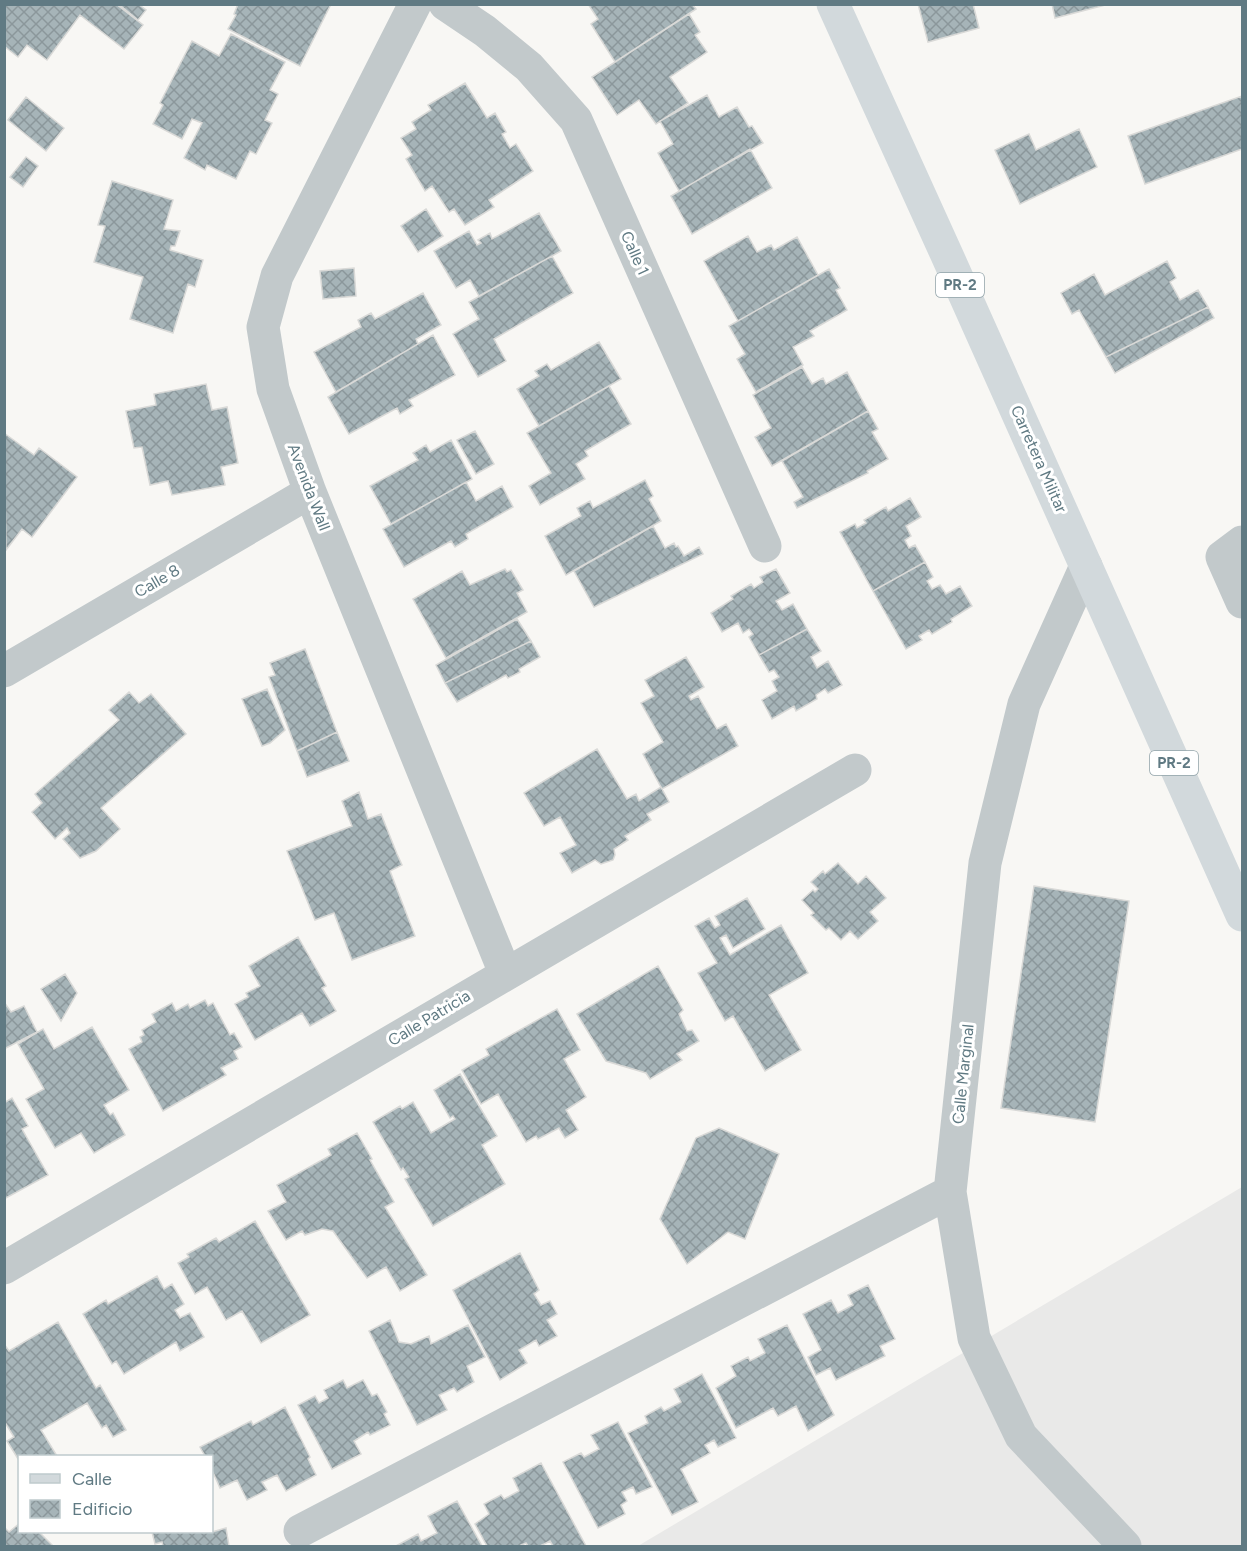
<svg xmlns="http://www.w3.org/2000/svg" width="1247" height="1551" font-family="Figtree,sans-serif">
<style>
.built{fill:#e9e9e8}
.building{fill:url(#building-cross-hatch);stroke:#d9d9d7;stroke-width:1.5}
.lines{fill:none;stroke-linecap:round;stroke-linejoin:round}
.minor{stroke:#c2c9cb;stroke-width:33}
.major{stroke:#d2d9dc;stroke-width:33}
.labels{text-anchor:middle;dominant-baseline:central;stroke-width:6;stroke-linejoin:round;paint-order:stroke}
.shield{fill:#fff;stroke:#90a2a8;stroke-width:1.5}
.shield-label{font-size:15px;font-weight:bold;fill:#607a83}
.street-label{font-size:16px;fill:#607a83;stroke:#fff}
</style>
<defs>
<pattern id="building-cross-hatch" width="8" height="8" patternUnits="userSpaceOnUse" patternTransform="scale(1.5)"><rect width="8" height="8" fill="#a6b4b8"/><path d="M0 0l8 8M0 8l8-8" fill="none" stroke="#8b979b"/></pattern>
</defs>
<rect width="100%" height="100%" fill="#f8f7f4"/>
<path class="built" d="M 1242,1187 L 1242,1546 L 638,1546 Z"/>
<path class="building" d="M 4,4 L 116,4 L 143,25 L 124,49 L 80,15 L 47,60 L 27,45 L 18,57 L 4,46 Z
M 122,4 L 138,4 L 146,10 L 138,20 L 121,6 Z
M 238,4 L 331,4 L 300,66 L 228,29 L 236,15 L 234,14 Z
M 588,4 L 692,4 L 696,9 L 615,62 L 591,24 L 598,19 Z
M 918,4 L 973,4 L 979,28 L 928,42 Z
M 1052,4 L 1109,4 L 1055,18 Z
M 689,14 L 700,32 L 695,35 L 707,52 L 670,77 L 688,103 L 656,124 L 639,100 L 617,115 L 592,77 Z
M 231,34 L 285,62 L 270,90 L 278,94 L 265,120 L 272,123 L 256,154 L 250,151 L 236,179 L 207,165 L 205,170 L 184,158 L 202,123 L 192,119 L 182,139 L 153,124 L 163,105 L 160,103 L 192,41 L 219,56 Z
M 465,83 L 487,118 L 495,113 L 506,132 L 502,134 L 510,148 L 516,144 L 533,171 L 489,200 L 494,207 L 465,225 L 454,209 L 449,212 L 432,186 L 425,191 L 406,159 L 412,155 L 401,138 L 416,129 L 412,122 L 431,110 L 428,105 Z
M 707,95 L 719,117 L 737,107 L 749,127 L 752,126 L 763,143 L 679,191 L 658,153 L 673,144 L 660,121 Z
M 1242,96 L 1242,149 L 1145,184 L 1128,136 Z
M 26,97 L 64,128 L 46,151 L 8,120 Z
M 1079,129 L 1097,167 L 1020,204 L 995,150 L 1029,134 L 1036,150 Z
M 750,149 L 772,188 L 692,234 L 671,196 Z
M 26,157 L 38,166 L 23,187 L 10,177 Z
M 112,181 L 173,200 L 164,229 L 180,231 L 175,246 L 171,246 L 170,250 L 203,260 L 195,287 L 188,284 L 173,333 L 130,319 L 143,277 L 94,262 L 105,226 L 98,225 Z
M 426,209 L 443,236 L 418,252 L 401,226 Z
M 539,213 L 561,251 L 479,296 L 470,280 L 456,288 L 434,251 L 469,231 L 477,245 L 481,243 L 478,240 L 490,233 L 492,239 Z
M 748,236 L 757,252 L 771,245 L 774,250 L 797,237 L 818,275 L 738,321 L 704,261 Z
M 552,256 L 573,293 L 494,339 L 506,361 L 478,377 L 453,334 L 479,319 L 469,302 Z
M 1167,261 L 1176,278 L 1170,282 L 1180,300 L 1198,290 L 1208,307 L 1106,357 L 1079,310 L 1072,314 L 1061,293 L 1094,274 L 1105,295 Z
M 354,268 L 356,296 L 323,299 L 320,271 Z
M 829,269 L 840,288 L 836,290 L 847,310 L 810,331 L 814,336 L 793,347 L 803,365 L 756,392 L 737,359 L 745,354 L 729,326 Z
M 423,293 L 441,325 L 416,339 L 418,344 L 336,392 L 314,352 L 361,327 L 358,320 L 371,313 L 375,319 Z
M 1208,307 L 1214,318 L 1115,373 L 1106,357 Z
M 433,335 L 455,375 L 409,400 L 413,406 L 400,414 L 397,408 L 349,434 L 328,397 Z
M 599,342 L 621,379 L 539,426 L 517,389 L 539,376 L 535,371 L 547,364 L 551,370 Z
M 802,367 L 812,384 L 823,378 L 826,384 L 847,372 L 868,411 L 772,466 L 755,437 L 771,428 L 753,395 Z
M 206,384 L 212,410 L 227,407 L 238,463 L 221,467 L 225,485 L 172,495 L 168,481 L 150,485 L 142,447 L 134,448 L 126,411 L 156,405 L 154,394 Z
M 609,386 L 631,424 L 585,451 L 588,456 L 576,464 L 585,479 L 540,505 L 529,486 L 551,473 L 527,433 Z
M 868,411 L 878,429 L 872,432 L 888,459 L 867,471 L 868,473 L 797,508 L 794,502 L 803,497 L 782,461 Z
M 475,431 L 494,464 L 476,474 L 457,440 Z
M 4,433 L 34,455 L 39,448 L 77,477 L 32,537 L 22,529 L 6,550 Z
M 451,440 L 472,479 L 391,524 L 370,486 L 418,460 L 413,453 L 426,445 L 430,452 Z
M 645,480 L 653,496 L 649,499 L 661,521 L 566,575 L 545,536 L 581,516 L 577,508 L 590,501 L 593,508 Z
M 466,482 L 476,501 L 502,486 L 513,507 L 466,534 L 468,539 L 455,547 L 451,541 L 404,567 L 383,529 Z
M 910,498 L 921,517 L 906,526 L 911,536 L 905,540 L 909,548 L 915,545 L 925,562 L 873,591 L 840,532 L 855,524 L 857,528 L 866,523 L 864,520 L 886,507 L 888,511 Z
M 653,526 L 665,548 L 674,543 L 676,547 L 678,546 L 684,556 L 699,547 L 703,554 L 594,607 L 574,571 Z
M 925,562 L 933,577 L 927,581 L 932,589 L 940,585 L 946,594 L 960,586 L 972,606 L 951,619 L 952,622 L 932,634 L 929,630 L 919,636 L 922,640 L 906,649 L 873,591 Z
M 505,569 L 507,572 L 511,570 L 523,590 L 517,593 L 527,612 L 446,658 L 413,599 L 462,571 L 470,585 Z
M 776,569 L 790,593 L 776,601 L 782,610 L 793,604 L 807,629 L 759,655 L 749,637 L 753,634 L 749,629 L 743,633 L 738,623 L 722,632 L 711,613 L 733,599 L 731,596 L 751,584 L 754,588 L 763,582 L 760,577 Z
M 517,619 L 531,641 L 445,683 L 436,665 Z
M 807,629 L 821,651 L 811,657 L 817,668 L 828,661 L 842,685 L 828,693 L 825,689 L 816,695 L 817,699 L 796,711 L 794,706 L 772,719 L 762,700 L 777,691 L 772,681 L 779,677 L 774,670 L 769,672 L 759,655 Z
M 531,641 L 540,657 L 519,669 L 520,672 L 508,678 L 506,675 L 457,702 L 445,683 Z
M 305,649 L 337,732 L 297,751 L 269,677 L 275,675 L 270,663 Z
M 686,657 L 704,687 L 689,696 L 691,700 L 698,696 L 717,729 L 726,724 L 738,746 L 662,789 L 643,754 L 663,742 L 641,703 L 654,696 L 645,680 Z
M 267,689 L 285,730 L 270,743 L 262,746 L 242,699 Z
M 129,692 L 139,703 L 151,694 L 186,734 L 101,808 L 120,829 L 96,851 L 80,858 L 63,839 L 70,833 L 67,828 L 55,839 L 32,812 L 42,803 L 35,794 L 119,720 L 109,710 Z
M 337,732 L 349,761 L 307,777 L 297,751 Z
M 597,749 L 627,799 L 636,794 L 639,801 L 661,787 L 669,802 L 647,814 L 651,820 L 625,836 L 628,840 L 614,849 L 615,855 L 613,860 L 601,864 L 595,860 L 572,873 L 560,853 L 576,845 L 560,817 L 544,826 L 524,793 Z
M 359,792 L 368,819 L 381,814 L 397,854 L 402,865 L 390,871 L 415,936 L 352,960 L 334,913 L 315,920 L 287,851 L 352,826 L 342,801 Z
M 838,863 L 858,884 L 866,876 L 886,898 L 870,912 L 878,921 L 858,939 L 850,931 L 841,940 L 829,928 L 826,930 L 811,915 L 814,913 L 802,900 L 813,890 L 815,892 L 818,889 L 811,882 L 823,871 L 825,874 Z
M 1034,886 L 1129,901 L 1095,1122 L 1001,1108 Z
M 747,898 L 765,929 L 733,948 L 726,935 L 720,938 L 730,955 L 781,925 L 808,973 L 769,995 L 801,1050 L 765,1071 L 733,1016 L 725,1021 L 698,973 L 717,963 L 695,926 L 709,918 L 715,928 L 720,925 L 715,916 Z
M 298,937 L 326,986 L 322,988 L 336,1011 L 310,1026 L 302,1013 L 255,1040 L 235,1004 L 248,997 L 246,993 L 260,986 L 249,966 Z
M 658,966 L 683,1010 L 679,1014 L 687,1031 L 692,1030 L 699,1041 L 677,1054 L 682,1060 L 650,1079 L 646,1073 L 606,1061 L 577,1014 Z
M 65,974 L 77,993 L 61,1021 L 41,989 Z
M 205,1000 L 208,1006 L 213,1003 L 230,1035 L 234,1033 L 242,1047 L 234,1051 L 238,1059 L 221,1068 L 226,1075 L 163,1111 L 129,1049 L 142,1042 L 140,1037 L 144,1035 L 142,1030 L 156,1022 L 152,1014 L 172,1003 L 176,1011 L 188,1004 L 190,1008 Z
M 4,1002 L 11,1012 L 24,1006 L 37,1032 L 4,1049 Z
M 557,1009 L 580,1050 L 564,1059 L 586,1097 L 566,1110 L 578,1130 L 565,1138 L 559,1128 L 538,1139 L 536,1136 L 526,1142 L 498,1094 L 481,1104 L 462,1070 L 489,1055 L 486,1049 Z
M 92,1027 L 129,1090 L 104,1105 L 110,1115 L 113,1113 L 125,1135 L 94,1153 L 81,1133 L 55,1148 L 26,1099 L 44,1089 L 18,1044 L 43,1029 L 54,1049 Z
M 460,1074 L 497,1136 L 482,1145 L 505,1184 L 433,1226 L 405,1179 L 409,1177 L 403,1168 L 401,1170 L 373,1122 L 400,1106 L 402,1109 L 413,1102 L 431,1133 L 455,1119 L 453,1116 L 450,1118 L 434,1090 Z
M 12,1098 L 28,1126 L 22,1129 L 48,1175 L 4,1199 L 4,1103 Z
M 719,1128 L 779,1154 L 745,1239 L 728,1232 L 687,1264 L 660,1219 L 696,1138 Z
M 357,1133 L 372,1159 L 370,1160 L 394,1202 L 385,1207 L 427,1275 L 400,1291 L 386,1267 L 367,1278 L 333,1231 L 322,1229 L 305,1235 L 302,1231 L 286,1240 L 268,1211 L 286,1202 L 277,1185 L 331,1155 L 328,1149 Z
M 255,1221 L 310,1315 L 261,1343 L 242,1311 L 226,1320 L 207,1287 L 195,1294 L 178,1263 L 189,1257 L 187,1254 L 216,1238 L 219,1242 Z
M 520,1253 L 539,1290 L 534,1294 L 541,1305 L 550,1301 L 557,1314 L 547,1320 L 557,1336 L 539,1346 L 536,1340 L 519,1350 L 527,1363 L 500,1380 L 453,1290 Z
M 157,1276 L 164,1289 L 172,1284 L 184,1304 L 175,1310 L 180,1318 L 190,1313 L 204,1337 L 180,1351 L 176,1342 L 124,1374 L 116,1361 L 112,1364 L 83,1314 L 106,1300 L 108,1304 Z
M 868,1285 L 895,1339 L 880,1346 L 885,1356 L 836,1380 L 830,1368 L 816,1375 L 808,1357 L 821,1350 L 803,1314 L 831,1300 L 838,1313 L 853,1305 L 848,1295 Z
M 390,1320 L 399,1342 L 411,1344 L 429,1336 L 431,1344 L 468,1325 L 485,1357 L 467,1366 L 474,1382 L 457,1392 L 454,1388 L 439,1395 L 447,1410 L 417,1425 L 369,1331 Z
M 58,1322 L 96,1388 L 100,1385 L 126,1430 L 113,1437 L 106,1425 L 102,1428 L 87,1403 L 41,1430 L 57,1456 L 20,1456 L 20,1462 L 7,1441 L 14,1437 L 4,1421 L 4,1344 L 9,1351 Z
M 787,1325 L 834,1415 L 808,1431 L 796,1406 L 778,1416 L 773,1408 L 736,1428 L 716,1388 L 736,1376 L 731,1366 L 748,1357 L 750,1361 L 765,1353 L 758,1339 Z
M 702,1374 L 736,1438 L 718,1447 L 714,1440 L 705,1445 L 710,1453 L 681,1469 L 698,1502 L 672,1515 L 628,1433 L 648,1423 L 645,1416 L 661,1407 L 664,1411 L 681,1402 L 674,1389 Z
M 343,1380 L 347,1388 L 363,1380 L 372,1396 L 377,1394 L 387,1412 L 384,1414 L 390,1425 L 370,1435 L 368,1432 L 354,1441 L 361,1454 L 332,1469 L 298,1405 L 315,1396 L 319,1403 L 328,1398 L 324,1390 Z
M 285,1407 L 310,1457 L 308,1459 L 316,1475 L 286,1491 L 277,1475 L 262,1482 L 267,1490 L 247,1500 L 237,1480 L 220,1488 L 212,1470 L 212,1456 L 205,1456 L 200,1447 L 251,1421 L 253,1425 Z
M 618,1422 L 652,1487 L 636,1494 L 633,1487 L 622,1492 L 627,1501 L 621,1505 L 625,1514 L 598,1528 L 563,1462 L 581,1453 L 584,1457 L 599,1449 L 591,1435 Z
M 541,1463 L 586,1546 L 553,1546 L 550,1541 L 540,1546 L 528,1546 L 526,1543 L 519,1546 L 487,1546 L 475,1524 L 489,1514 L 484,1504 L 501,1495 L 504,1499 L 519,1491 L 513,1478 Z
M 457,1501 L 482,1546 L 396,1546 L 418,1534 L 421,1541 L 437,1533 L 428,1516 Z
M 20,1523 L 20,1532 L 39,1532 L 53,1546 L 4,1546 L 4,1527 L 9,1532 Z
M 226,1528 L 229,1546 L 163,1546 L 162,1542 L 155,1544 L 152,1532 L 212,1532 Z"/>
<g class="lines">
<path class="minor" d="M 415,4 L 277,276 L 263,327 L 273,389 L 310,492 L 505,973
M 445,4 L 485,31 L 529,67 L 576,120 L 765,546
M 1242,542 L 1222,557 L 1242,602
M 1086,566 L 1024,704 L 985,863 L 950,1192 L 974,1338 L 1021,1436 L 1125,1546
M 4,671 L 310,492
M 4,1268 L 855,770
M 300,1531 L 950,1192"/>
<path class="major" d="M 833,4 L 946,253 L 1242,915"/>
</g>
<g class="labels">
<g class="shield">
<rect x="936" y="273" width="48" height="24" rx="4.5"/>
<rect x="1150" y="751" width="48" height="24" rx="4.5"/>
</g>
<g class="shield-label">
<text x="960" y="285">PR-2</text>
<text x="1174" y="763">PR-2</text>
</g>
<g class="street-label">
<text transform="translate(635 253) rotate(66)">Calle 1</text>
<text transform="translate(1039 459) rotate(66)">Carretera Militar</text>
<text transform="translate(309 487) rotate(69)">Avenida Wall</text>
<text transform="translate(157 581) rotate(-30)">Calle 8</text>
<text transform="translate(429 1018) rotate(-31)">Calle Patricia</text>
<text transform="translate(963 1074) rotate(-84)">Calle Marginal</text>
</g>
</g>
<rect width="1247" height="1551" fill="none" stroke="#607a83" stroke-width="12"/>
<rect x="18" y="1455" width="195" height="78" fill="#ffffff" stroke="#bfcacd" stroke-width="1.5"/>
<rect x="30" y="1474" width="30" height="9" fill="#d2d9dc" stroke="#bfcacd" stroke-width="1.5"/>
<text x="72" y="1485" font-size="18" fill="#607a83">Calle</text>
<rect x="30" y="1500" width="30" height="18" fill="url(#building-cross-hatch)" stroke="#bfcacd" stroke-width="1.5"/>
<text x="72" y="1515" font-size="18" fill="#607a83">Edificio</text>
</svg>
